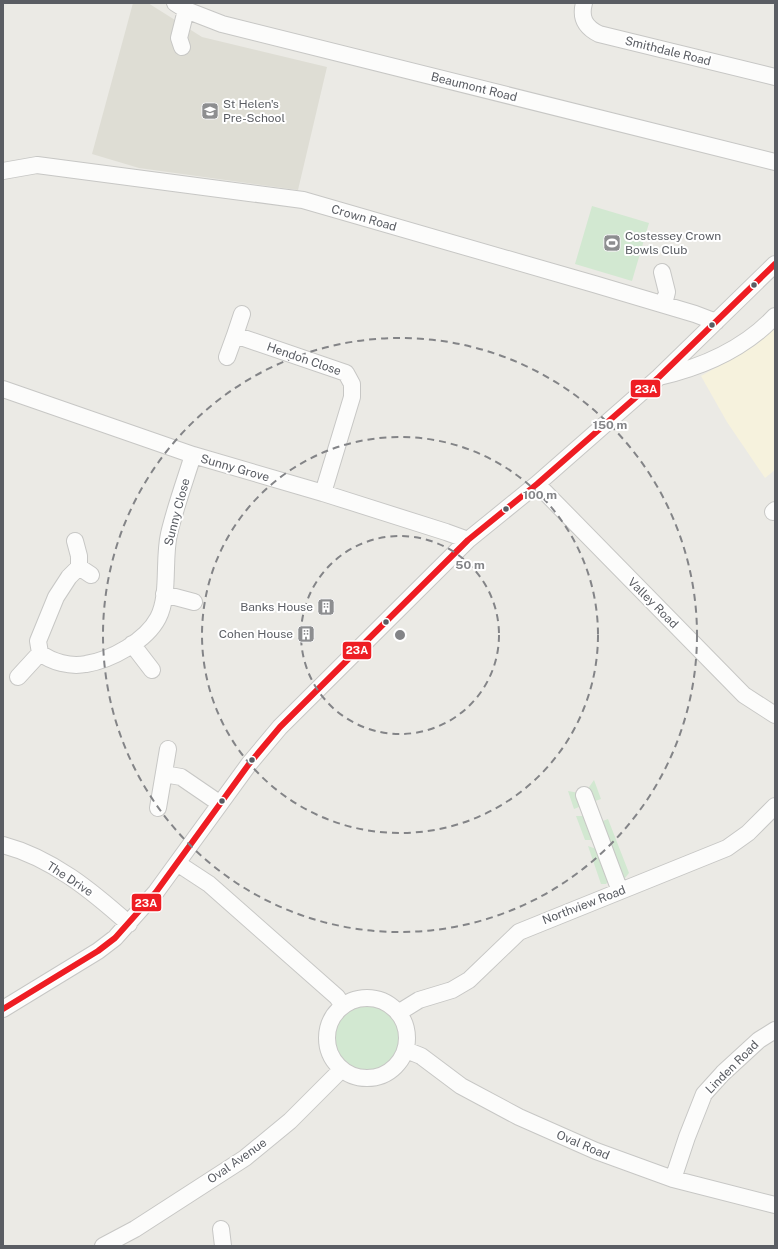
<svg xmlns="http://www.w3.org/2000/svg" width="778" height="1249" font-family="'Public Sans',sans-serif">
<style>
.commercial{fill:#f6f2dd}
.education{fill:#deddd4}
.grass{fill:#d2e8d1}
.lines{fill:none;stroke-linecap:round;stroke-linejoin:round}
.minor-casing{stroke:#c7c7c5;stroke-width:18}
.minor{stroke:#fcfcfb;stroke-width:16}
.bus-1-casing{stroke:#fff;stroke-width:9}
.bus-1{stroke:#ee1d23;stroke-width:6}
.ring{fill:none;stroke:#838487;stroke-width:2;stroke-dasharray:7 5}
.bus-dot{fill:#5a5d63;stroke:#fff;stroke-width:1.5}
.labels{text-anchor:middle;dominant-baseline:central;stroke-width:4;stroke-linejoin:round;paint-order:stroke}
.street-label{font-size:12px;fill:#5a5d63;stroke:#fff}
.poi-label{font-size:12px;fill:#5a5d63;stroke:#fff;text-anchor:start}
.centre{fill:#838487;stroke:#fff;stroke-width:2}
.ring-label{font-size:12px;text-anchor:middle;font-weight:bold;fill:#838487;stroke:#fff;stroke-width:4;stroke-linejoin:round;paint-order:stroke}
.line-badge{stroke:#fff;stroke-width:1.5}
.badge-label{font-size:11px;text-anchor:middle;font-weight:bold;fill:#fff}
</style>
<rect width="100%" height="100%" fill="#ebeae5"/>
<path class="commercial" d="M 775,328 L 775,470 L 765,478 L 727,422 L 701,376 L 757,344 Z"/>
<path class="education" d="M 133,3 L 148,3 L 202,37 L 327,67 L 298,190 L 139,168 L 92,154 Z"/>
<path class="grass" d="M 592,206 L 649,223 L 632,281 L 575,264 Z
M 594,780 L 601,799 L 592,802 L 587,790 Z
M 568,791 L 579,793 L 584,805 L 574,809 Z
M 576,816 L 587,816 L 596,840 L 585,840 Z
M 608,819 L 629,873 L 625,878 L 621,876 L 600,822 Z
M 588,846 L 599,850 L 608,881 L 606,884 L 601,884 Z
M333 1039a34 34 0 1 1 68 0a34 34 0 1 1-68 0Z"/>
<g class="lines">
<defs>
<path id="minor" d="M 175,3 L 186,10 L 222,24 L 775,162
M 584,3 C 580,18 585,27 599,34 L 775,77
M 182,47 L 179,38 L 186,10
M 3,171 L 37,165 L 303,200 L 594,284 L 695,314 L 716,322
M 662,272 L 667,292 L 664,304
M 235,335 L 242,314
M 227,357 L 235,335 L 346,373 L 352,384 L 352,397 L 323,493
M 659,377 C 703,367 744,349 775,316
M 3,389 L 193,455 L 323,493 L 446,532 L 468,540
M 537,484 L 744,695 L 775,715
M 773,512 L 775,510
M 75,541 L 79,556 L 79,567 L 69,577 L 56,597 L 38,641 L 40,653 C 52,662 70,667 86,664 C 111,660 146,641 158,618 C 170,595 163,560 169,534 C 175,508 185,481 193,455
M 79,567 L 91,575
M 164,594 L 194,602
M 132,644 L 152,670
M 18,677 L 40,653
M 164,774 L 181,777 L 219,803
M 584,795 L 620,891
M 158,808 L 168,749
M 3,845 C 52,858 92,891 129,924
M 177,863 L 209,884 L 337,997 L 343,1006
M327 1038a40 40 0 1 1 80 0a40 40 0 1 1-80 0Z
M 3,1009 L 98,951 L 115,938 L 156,892 L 249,764 L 280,727 L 468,540 L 537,484 L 659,377 L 775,264
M 398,1013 L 419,1000 L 452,990 L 469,980 L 519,932 L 727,848 L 748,833 L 775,806
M 406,1050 L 421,1056 L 461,1086 L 519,1117 L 596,1151 L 673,1179 L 775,1205
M 673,1179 L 687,1137 L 704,1094 L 723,1073 L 759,1040 L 775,1030
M 221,1229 L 223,1246
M 103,1246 L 135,1229 L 245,1158 L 290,1121 L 341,1070"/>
</defs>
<use href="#minor" class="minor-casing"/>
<use href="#minor" class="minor"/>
<defs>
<path id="bus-1" d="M 3,1009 L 98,951 L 115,938 L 156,892 L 249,764 L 280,727 L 468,540 L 537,484 L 659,377 L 775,264"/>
</defs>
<use href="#bus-1" class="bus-1-casing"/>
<use href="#bus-1" class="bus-1"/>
</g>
<g class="ring">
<circle cx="400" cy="635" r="99"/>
<circle cx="400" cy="635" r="198"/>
<circle cx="400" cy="635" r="297"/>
</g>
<defs>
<symbol id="school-square" viewBox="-11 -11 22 22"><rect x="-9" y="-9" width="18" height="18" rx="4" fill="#8d8e90" stroke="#fff"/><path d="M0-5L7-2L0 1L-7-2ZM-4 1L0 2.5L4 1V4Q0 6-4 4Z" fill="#fff"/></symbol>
<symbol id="stadium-square" viewBox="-11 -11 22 22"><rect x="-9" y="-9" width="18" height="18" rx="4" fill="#8d8e90" stroke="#fff"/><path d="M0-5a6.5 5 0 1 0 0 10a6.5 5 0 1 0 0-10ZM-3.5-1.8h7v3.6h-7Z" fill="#fff"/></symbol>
<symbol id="building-square" viewBox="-11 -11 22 22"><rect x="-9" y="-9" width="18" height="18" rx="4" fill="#8d8e90" stroke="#fff"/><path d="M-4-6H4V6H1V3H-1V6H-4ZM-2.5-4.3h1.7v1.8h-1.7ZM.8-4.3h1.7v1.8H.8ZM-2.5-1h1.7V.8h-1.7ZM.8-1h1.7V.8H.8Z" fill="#fff"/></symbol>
</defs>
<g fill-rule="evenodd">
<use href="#school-square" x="200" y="101" width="20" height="20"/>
<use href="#stadium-square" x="602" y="233" width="20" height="20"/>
<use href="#building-square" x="316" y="597" width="20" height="20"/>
<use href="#building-square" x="296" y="624" width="20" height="20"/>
</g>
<g class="bus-dot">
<circle cx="754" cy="285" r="3.5"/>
<circle cx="712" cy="325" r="3.5"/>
<circle cx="506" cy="509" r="3.5"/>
<circle cx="386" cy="622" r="3.5"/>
<circle cx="252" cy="760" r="3.5"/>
<circle cx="222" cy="801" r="3.5"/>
</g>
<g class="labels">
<g class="street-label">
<text transform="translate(668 51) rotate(14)">Smithdale Road</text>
<text transform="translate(474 87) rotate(14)">Beaumont Road</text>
<text transform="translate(364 218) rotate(16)">Crown Road</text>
<text transform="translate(304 359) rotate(19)">Hendon Close</text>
<text transform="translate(235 468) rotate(16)">Sunny Grove</text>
<text transform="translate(177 512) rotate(-75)">Sunny Close</text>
<text transform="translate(653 603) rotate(45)">Valley Road</text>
<text transform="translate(70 879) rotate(33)">The Drive</text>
<text transform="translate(584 905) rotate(-21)">Northview Road</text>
<text transform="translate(732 1067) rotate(-45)">Linden Road</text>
<text transform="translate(583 1145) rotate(23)">Oval Road</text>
<text transform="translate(237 1161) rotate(-35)">Oval Avenue</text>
</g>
<g class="poi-label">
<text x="223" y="104">St Helen's<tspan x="223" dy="14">Pre-School</tspan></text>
<text x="625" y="236">Costessey Crown<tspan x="625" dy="14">Bowls Club</tspan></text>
<text x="313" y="607" text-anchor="end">Banks House</text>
<text x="293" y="634" text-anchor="end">Cohen House</text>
</g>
</g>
<circle cx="400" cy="635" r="6" class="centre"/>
<g class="ring-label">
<text x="610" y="429">150 m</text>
<text x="540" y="499">100 m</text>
<text x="470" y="569">50 m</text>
</g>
<g class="line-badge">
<rect x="630" y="379" width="31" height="19" rx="4" fill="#ee1d23"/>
<rect x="342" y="641" width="30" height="19" rx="4" fill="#ee1d23"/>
<rect x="131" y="893" width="31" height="19" rx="4" fill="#ee1d23"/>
</g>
<g class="badge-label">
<text x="646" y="393">23A</text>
<text x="357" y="654">23A</text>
<text x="146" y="907">23A</text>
</g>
<rect width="778" height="1249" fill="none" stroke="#5a5d63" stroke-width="8"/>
</svg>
